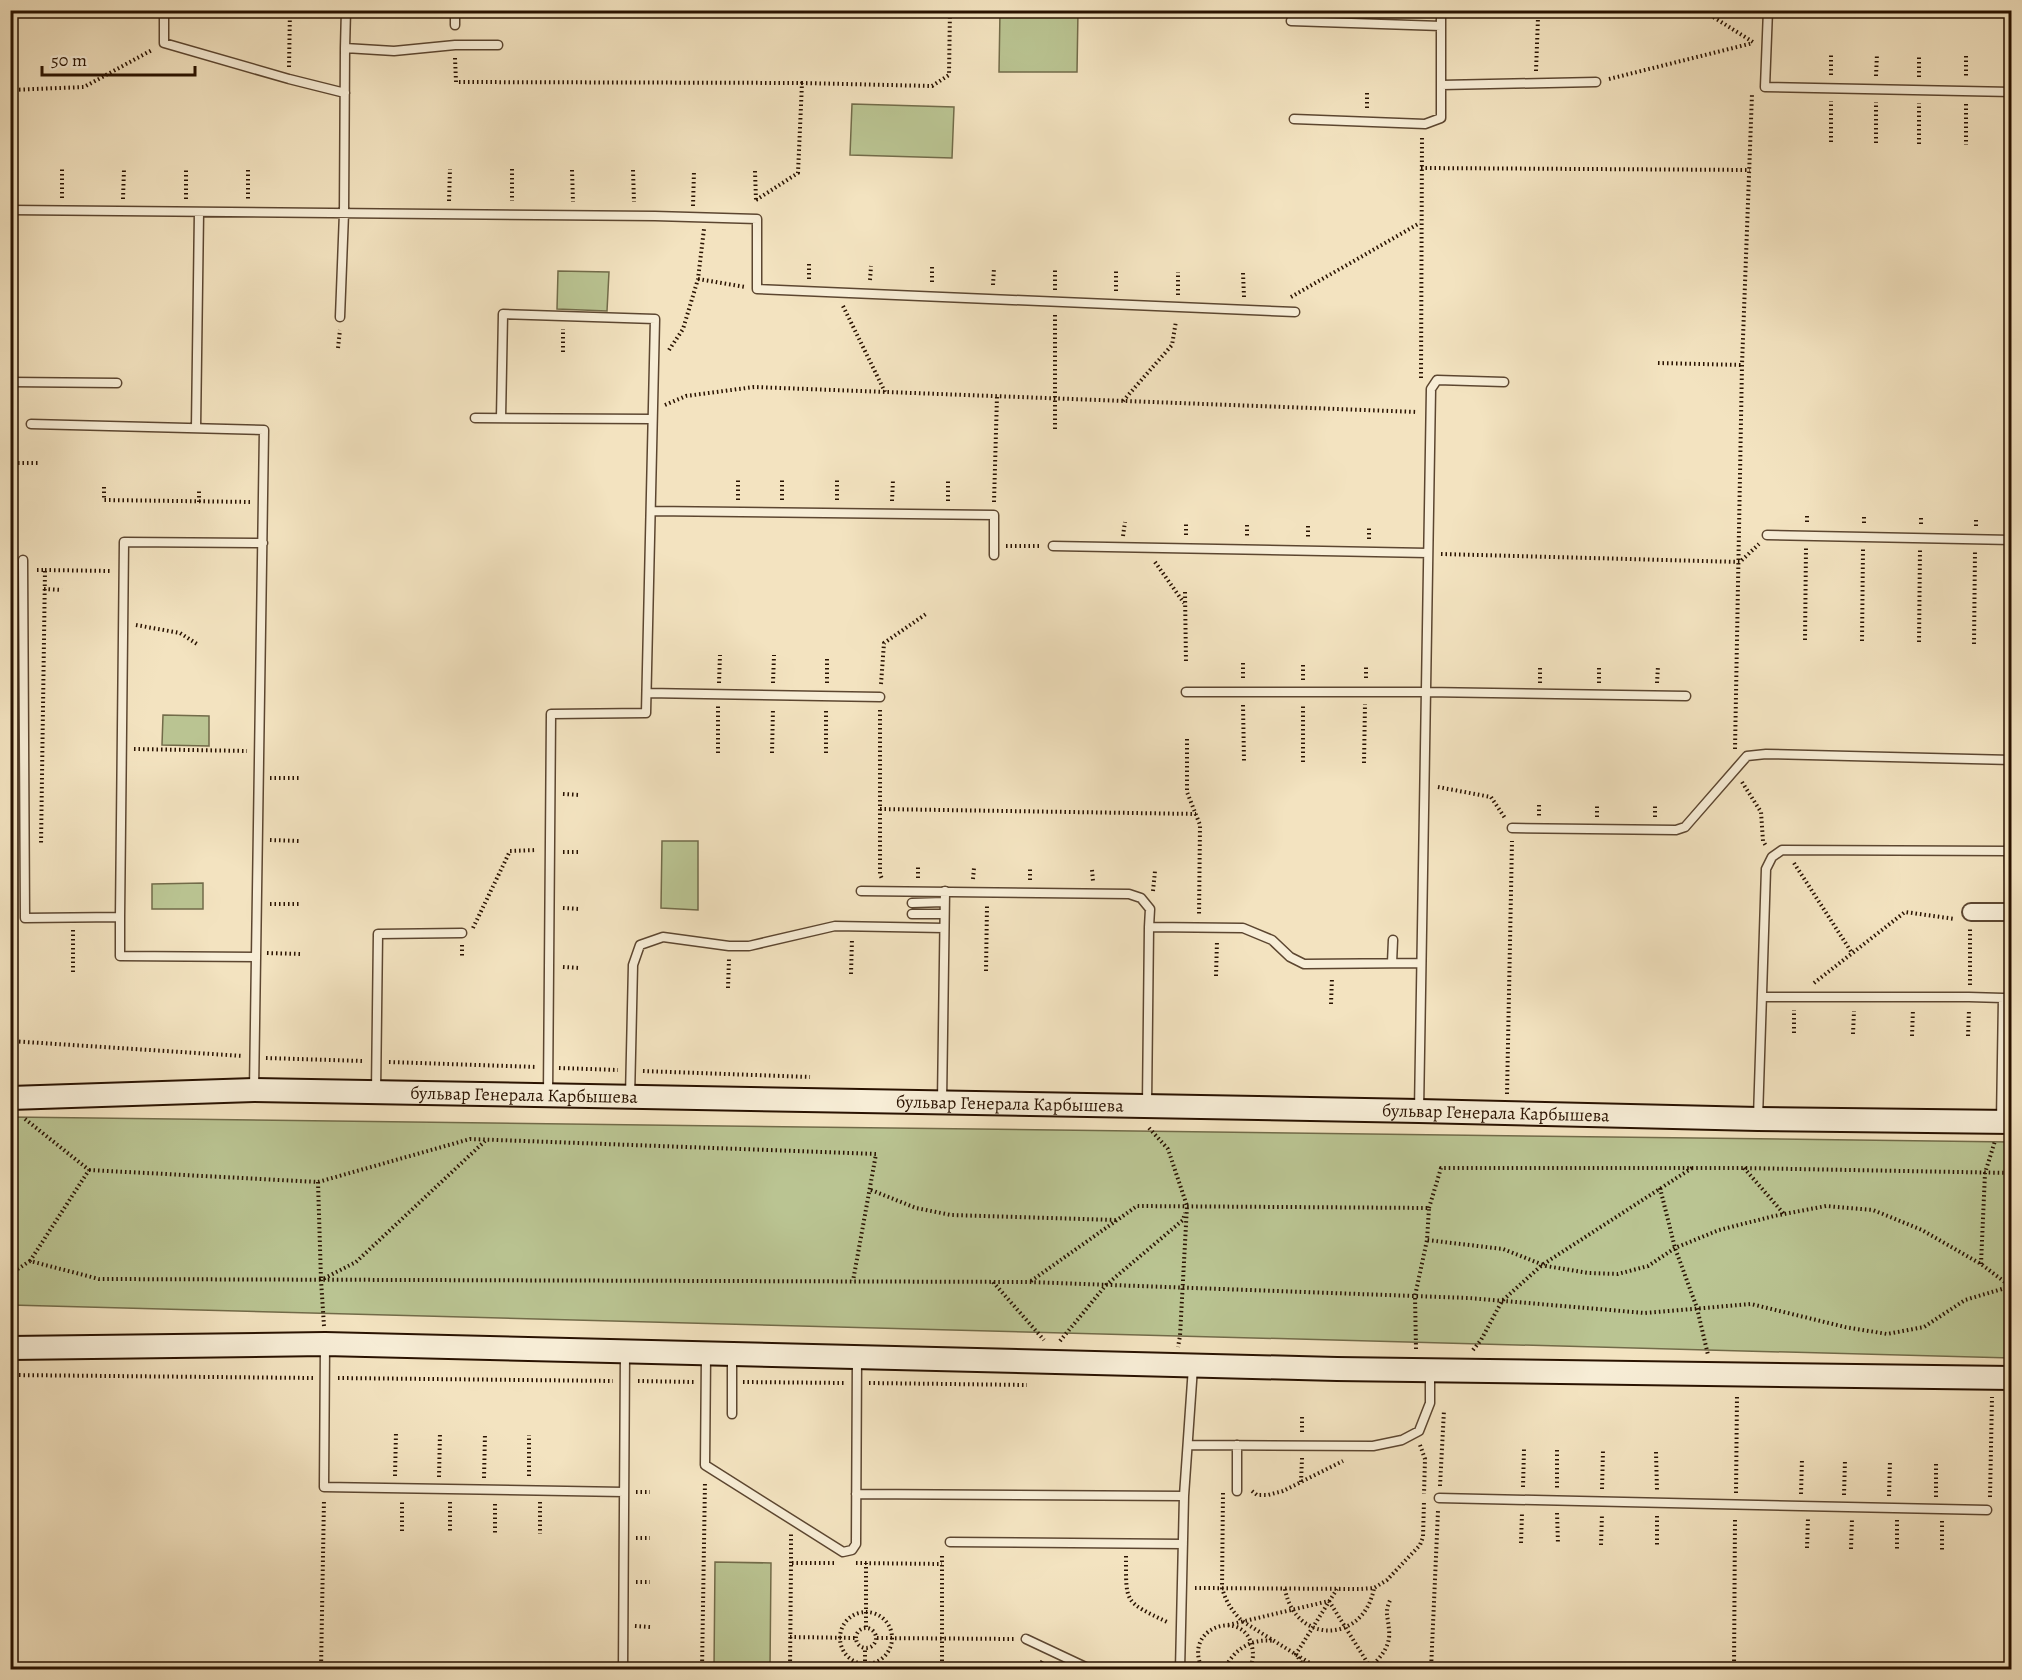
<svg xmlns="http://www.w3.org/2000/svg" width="2022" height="1680" font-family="Alegreya,serif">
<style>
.green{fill:#bac492;stroke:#726b49;stroke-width:1.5}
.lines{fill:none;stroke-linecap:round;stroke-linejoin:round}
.lane-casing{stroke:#5c4630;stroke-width:11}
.street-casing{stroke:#5c4630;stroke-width:20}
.secondary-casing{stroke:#291200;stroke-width:26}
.path{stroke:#291200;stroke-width:4;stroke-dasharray:1.5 3;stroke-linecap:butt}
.lane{stroke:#f7edd6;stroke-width:8}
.street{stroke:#f7edd6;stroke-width:16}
.secondary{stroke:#f7edd6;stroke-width:22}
.labels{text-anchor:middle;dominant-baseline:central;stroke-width:4.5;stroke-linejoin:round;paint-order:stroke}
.street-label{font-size:18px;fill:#291200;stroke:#f7edd6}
</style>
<rect width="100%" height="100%" fill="#f3e3c0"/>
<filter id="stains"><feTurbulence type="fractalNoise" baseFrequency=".00333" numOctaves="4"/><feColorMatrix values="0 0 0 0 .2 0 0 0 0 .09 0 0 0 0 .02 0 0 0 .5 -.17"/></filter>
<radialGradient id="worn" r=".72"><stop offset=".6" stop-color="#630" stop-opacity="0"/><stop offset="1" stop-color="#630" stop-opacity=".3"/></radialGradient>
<path class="green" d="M 1000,11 L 1078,11 L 1077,72 L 999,72 Z
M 852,104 L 954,107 L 952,158 L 850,155 Z
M 558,271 L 609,272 L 607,311 L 557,309 Z
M 163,715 L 209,716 L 209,746 L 162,745 Z
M 662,841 L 698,841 L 698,910 L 661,908 Z
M 203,883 L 203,909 L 152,909 L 152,884 Z
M 11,1117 L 2011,1142 L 2011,1358 L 11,1305 Z
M 715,1562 L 771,1563 L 770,1669 L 714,1669 Z"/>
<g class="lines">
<defs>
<path id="lane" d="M 164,10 L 164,43 L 289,79 L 345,93
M 1768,10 L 1765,87 L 2012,92
M 1291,21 L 1441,26
M 455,25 L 455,10
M 345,48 L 346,10
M 1441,85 L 1596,82
M 1294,119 L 1425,124 L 1441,118 L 1441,10
M 10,210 L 655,216 L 757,219 L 757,289 L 1295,312
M 340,317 L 344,213 L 345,48 L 394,51 L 455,45 L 498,45
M 10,382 L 117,383
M 475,418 L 652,419
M 501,418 L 503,314 L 655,319 L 646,713 L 551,714 L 548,1095
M 31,424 L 264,430 L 254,1090
M 196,428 L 199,212
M 651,511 L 994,515 L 994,555
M 1767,535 L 2012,540
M 1053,546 L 1428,553
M 23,560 L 25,918 L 120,917 L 120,956 L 256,957
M 1186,692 L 1425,692 L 1686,696
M 647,693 L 880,697
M 1512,828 L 1676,830 L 1685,827 L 1747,756 L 1766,754 L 2012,760
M 2009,851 L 2010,912 L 2011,912
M 861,891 L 1129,894 L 1141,898 L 1150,909 L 1149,927 L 1243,928 L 1272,940 L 1290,957 L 1304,964 L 1421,963
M 912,903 L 944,902
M 912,914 L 944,914
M 120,917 L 124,542 L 263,543
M 1392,963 L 1393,940
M 1762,997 L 1969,997 L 2003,998
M 376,1092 L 378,934 L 462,933
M 630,1097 L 633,965 L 640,945 L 663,937 L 729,946 L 749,946 L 835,926 L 944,928
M 942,1102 L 945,891
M 1147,1104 L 1149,927
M 1419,1111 L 1431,389 L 1437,380 L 1504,382
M 1758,1118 L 1766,869 L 1772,857 L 1782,850 L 2009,851 L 2012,799
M 2001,1121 L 2003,998 L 2012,999
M 325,1345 L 324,1487 L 624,1492
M 706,1356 L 705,1465 L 843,1552 L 852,1550 L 856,1544 L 857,1357
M 732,1414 L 732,1355
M 1188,1445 L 1373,1446 L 1402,1440 L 1419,1431 L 1430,1403 L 1430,1371
M 1237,1491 L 1237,1445
M 856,1494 L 1184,1496
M 1439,1498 L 1987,1510
M 950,1542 L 1183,1544
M 1026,1639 L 1092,1670
M 623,1670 L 625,1352
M 1180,1670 L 1184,1496 L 1193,1367"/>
<path id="street" d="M 1971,912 L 2010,912"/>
<g id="secondary">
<path id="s1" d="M 10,1098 L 254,1090 L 1419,1111 L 1758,1119 L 2012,1122"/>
<path d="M 10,1348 L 325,1344 L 1337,1369 L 2012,1378"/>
</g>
</defs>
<use href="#lane" class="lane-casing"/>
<use href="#street" class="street-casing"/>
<use href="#secondary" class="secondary-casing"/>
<path class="path" d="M 1702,10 L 1753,42
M 10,15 L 42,16
M 1966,56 L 1966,78
M 455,58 L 456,82 L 802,83
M 289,67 L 290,10
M 1536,71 L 1538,18
M 1831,75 L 1831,53
M 1876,76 L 1877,54
M 1919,77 L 1919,55
M 1609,79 L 1753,43
M 10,90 L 84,87 L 152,50
M 1966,104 L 1966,145
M 1367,108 L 1367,91
M 1831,142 L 1831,101
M 1876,143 L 1876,102
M 1919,144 L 1919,103
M 1421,168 L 1750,170
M 512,169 L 512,201
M 248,170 L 248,199
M 572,170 L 573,202
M 633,170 L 634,202
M 755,171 L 756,200
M 62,198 L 62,169
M 123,199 L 124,169
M 186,199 L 186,170
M 756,200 L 798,173 L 802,83 L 932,86 L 949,75 L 950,10
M 449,201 L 450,169
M 693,206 L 694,171
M 809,264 L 809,279
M 932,267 L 932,284
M 1243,273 L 1244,297
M 698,279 L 745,287
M 870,280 L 871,266
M 993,285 L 994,268
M 1055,290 L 1055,269
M 1116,291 L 1116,271
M 1178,295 L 1178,272
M 1291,297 L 1420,223
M 843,306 L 885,392
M 1055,315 L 1055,430
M 338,348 L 340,330
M 669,350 L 683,329 L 698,279 L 704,229
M 563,352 L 563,329
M 1658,363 L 1742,365
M 1421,378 L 1422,137
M 1123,401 L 1172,345 L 1176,321
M 665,405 L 686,396 L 754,387 L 1417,412
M 104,487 L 104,500 L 251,502
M 738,500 L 738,479
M 782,500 L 782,480
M 837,500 L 837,480
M 892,501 L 893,480
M 948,501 L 948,480
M 199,502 L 199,489
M 994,502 L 997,396
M 1807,522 L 1807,514
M 1864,523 L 1864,515
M 1921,524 L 1921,516
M 1247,525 L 1247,536
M 1308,526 L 1308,538
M 1976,526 L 1976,518
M 1186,535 L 1186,523
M 1123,536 L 1125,522
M 1369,539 L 1369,528
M 1006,546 L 1040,546
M 14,551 L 16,463 L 39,463
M 1441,554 L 1740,562 L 1759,544
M 1155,562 L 1184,603
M 37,570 L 45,570 L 41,845
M 45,570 L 110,571
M 44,589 L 62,590
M 1185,592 L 1186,663
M 136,625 L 180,633 L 197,644
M 1805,640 L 1806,547
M 1862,641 L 1863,549
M 1919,642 L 1920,550
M 1974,644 L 1975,551
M 1243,663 L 1243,680
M 1303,665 L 1303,680
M 1366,678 L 1366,666
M 719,683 L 720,655
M 773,683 L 774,655
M 827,683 L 827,656
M 1540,683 L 1540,665
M 1599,683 L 1599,665
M 1657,683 L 1658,666
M 881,684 L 884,643 L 926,614
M 1243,705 L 1244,761
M 880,710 L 880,874 L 882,879
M 1187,739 L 1187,792 L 1200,825 L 1199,916
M 134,749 L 247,751
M 1735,749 L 1742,365 L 1752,94
M 718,753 L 718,705
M 772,753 L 773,709
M 826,753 L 826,708
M 1303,762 L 1303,705
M 1364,763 L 1365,704
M 270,778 L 299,778
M 1742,782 L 1761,812 L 1763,841 L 1766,846
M 1438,787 L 1491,797 L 1505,818
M 563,794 L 580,795
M 1539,805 L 1539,817
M 880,809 L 1196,814
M 1597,817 L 1597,805
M 1655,817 L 1655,806
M 270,840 L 299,841
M 563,852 L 581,852
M 1794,863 L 1852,953
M 1092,870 L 1093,881
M 918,878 L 918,867
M 973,879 L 974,868
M 1030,880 L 1030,869
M 1153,891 L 1155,871
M 270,904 L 299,904
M 563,908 L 580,909
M 473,928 L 510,851 L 537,850
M 73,930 L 73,974
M 462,945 L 462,956
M 267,953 L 300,954
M 563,967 L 580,968
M 986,971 L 987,906
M 851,974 L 852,939
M 1216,976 L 1217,941
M 1814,983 L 1905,912 L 1955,919
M 1970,985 L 1970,929
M 728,988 L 729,959
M 1331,1004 L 1332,978
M 1794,1033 L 1794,1010
M 1853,1034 L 1854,1011
M 1912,1036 L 1913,1009
M 1968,1036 L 1969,1010
M 10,1041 L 243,1056
M 266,1058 L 363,1061
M 389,1062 L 537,1067
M 559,1068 L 618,1070
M 643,1071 L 810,1077
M 1507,1094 L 1512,841
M 25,1119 L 89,1170 L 30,1261
M 1149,1128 L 1168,1149 L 1187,1206 L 1180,1336 L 1178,1347
M 1744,1168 L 1784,1214
M 89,1170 L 318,1182 L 470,1139 L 876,1154 L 853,1281
M 318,1182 L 321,1280
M 1660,1188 L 1675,1248 L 1697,1308 L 1708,1355
M 871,1190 L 916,1208 L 951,1215 L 1116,1220
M 1429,1208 L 1441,1168 L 1743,1168 L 2012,1173
M 1981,1264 L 1985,1173 L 1995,1141
M 10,1274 L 30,1261 L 99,1279 L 1029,1282 L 1469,1298 L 1645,1313 L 1751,1304 L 1845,1327 L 1887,1334 L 1924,1327 L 1965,1300 L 2012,1286
M 1031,1281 L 1137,1206 L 1429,1208 L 1427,1240 L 1503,1249 L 1546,1266 L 1588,1273 L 1618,1274 L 1648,1266 L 1675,1248 L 1719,1230 L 1774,1216 L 1826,1206 L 1873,1210 L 1922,1230 L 1981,1264 L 2010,1286
M 993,1282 L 1044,1340
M 324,1326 L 321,1280 L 356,1262 L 485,1141
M 1060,1341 L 1106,1285 L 1183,1220 L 1185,1213
M 1416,1349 L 1415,1296 L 1427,1240
M 1473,1350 L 1481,1340 L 1502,1301 L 1542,1265 L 1692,1168
M 10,1375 L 313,1378
M 338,1378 L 613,1381
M 638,1381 L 694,1382
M 743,1382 L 844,1383
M 869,1383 L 1027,1385
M 1302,1432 L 1302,1415
M 1420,1445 L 1425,1459 L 1424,1494
M 1557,1450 L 1557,1488
M 1656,1452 L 1657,1490
M 395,1476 L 396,1432
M 529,1476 L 529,1435
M 439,1477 L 440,1433
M 484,1478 L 485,1434
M 1301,1482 L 1302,1458
M 1440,1486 L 1444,1410
M 1523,1487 L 1524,1449
M 1602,1489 L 1603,1451
M 1252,1491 L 1257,1495 L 1268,1495 L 1283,1491 L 1343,1461
M 636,1492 L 650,1492
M 1223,1493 L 1222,1588 C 1226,1602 1232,1611 1242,1621 L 1321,1670
M 1736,1493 L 1737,1395
M 1801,1494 L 1802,1459
M 1844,1495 L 1845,1460
M 1889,1496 L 1890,1461
M 1936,1497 L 1936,1462
M 1990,1497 L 1992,1397
M 450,1502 L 450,1532
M 540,1502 L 540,1534
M 495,1504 L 495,1533
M 1557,1513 L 1558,1544
M 1657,1516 L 1657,1546
M 1897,1520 L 1897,1550
M 1942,1521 L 1942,1551
M 402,1531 L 402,1501
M 636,1538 L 650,1538
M 1521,1543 L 1522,1513
M 1601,1545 L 1602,1514
M 1807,1548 L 1808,1518
M 1851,1549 L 1852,1519
M 1126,1556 C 1126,1604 1124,1601 1167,1622
M 791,1563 L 791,1534
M 856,1563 L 942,1564
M 636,1582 L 650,1582
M 1195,1588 L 1361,1589 L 1374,1588 L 1387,1580 L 1420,1545 L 1423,1537 L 1424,1501
M 1285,1589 C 1295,1645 1364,1644 1374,1588
M 1329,1601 L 1372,1670
M840 1638a26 26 0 1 1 52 0a26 26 0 1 1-52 0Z
M 1228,1625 L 1329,1601
M 635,1626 L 650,1627
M 866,1627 L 866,1563
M856 1638a10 10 0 1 1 20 0a10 10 0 1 1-20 0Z
M 790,1637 L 856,1638
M 877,1638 L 1014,1639
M 1370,1667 C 1381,1658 1391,1645 1389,1630 C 1388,1615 1384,1613 1391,1598
M 321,1670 L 324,1499
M 702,1670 L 705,1481
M 790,1670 L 791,1563 L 834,1563
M 865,1670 L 865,1648
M 942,1670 L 942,1553
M 1037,1670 L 1043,1660
M 1203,1670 C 1180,1627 1245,1607 1252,1647 C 1254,1655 1253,1663 1248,1670
M 1224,1670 C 1234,1649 1251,1638 1274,1641
M 1306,1670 L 1296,1654 L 1337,1589
M 1431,1670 L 1438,1511
M 1734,1670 L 1735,1518"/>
<use href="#lane" class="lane"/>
<use href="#street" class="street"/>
<use href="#secondary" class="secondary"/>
</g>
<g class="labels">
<g class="street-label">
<text stroke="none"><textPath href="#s1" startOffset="514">бульвар Генерала Карбышева</textPath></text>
<text stroke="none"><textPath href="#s1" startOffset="1000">бульвар Генерала Карбышева</textPath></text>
<text stroke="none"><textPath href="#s1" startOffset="1486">бульвар Генерала Карбышева</textPath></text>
</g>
</g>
<rect width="2022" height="1680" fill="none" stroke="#f3e3c0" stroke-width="36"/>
<rect x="12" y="12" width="1998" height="1656" fill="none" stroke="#291200" stroke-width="3"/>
<rect x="18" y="18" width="1986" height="1644" fill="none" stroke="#291200" stroke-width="1.5"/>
<path d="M42 66v9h153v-9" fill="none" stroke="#291200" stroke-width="3"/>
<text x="51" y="66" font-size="18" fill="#291200" stroke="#f7edd6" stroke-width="4.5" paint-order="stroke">50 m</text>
<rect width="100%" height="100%" filter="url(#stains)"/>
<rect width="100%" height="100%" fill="url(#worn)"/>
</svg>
